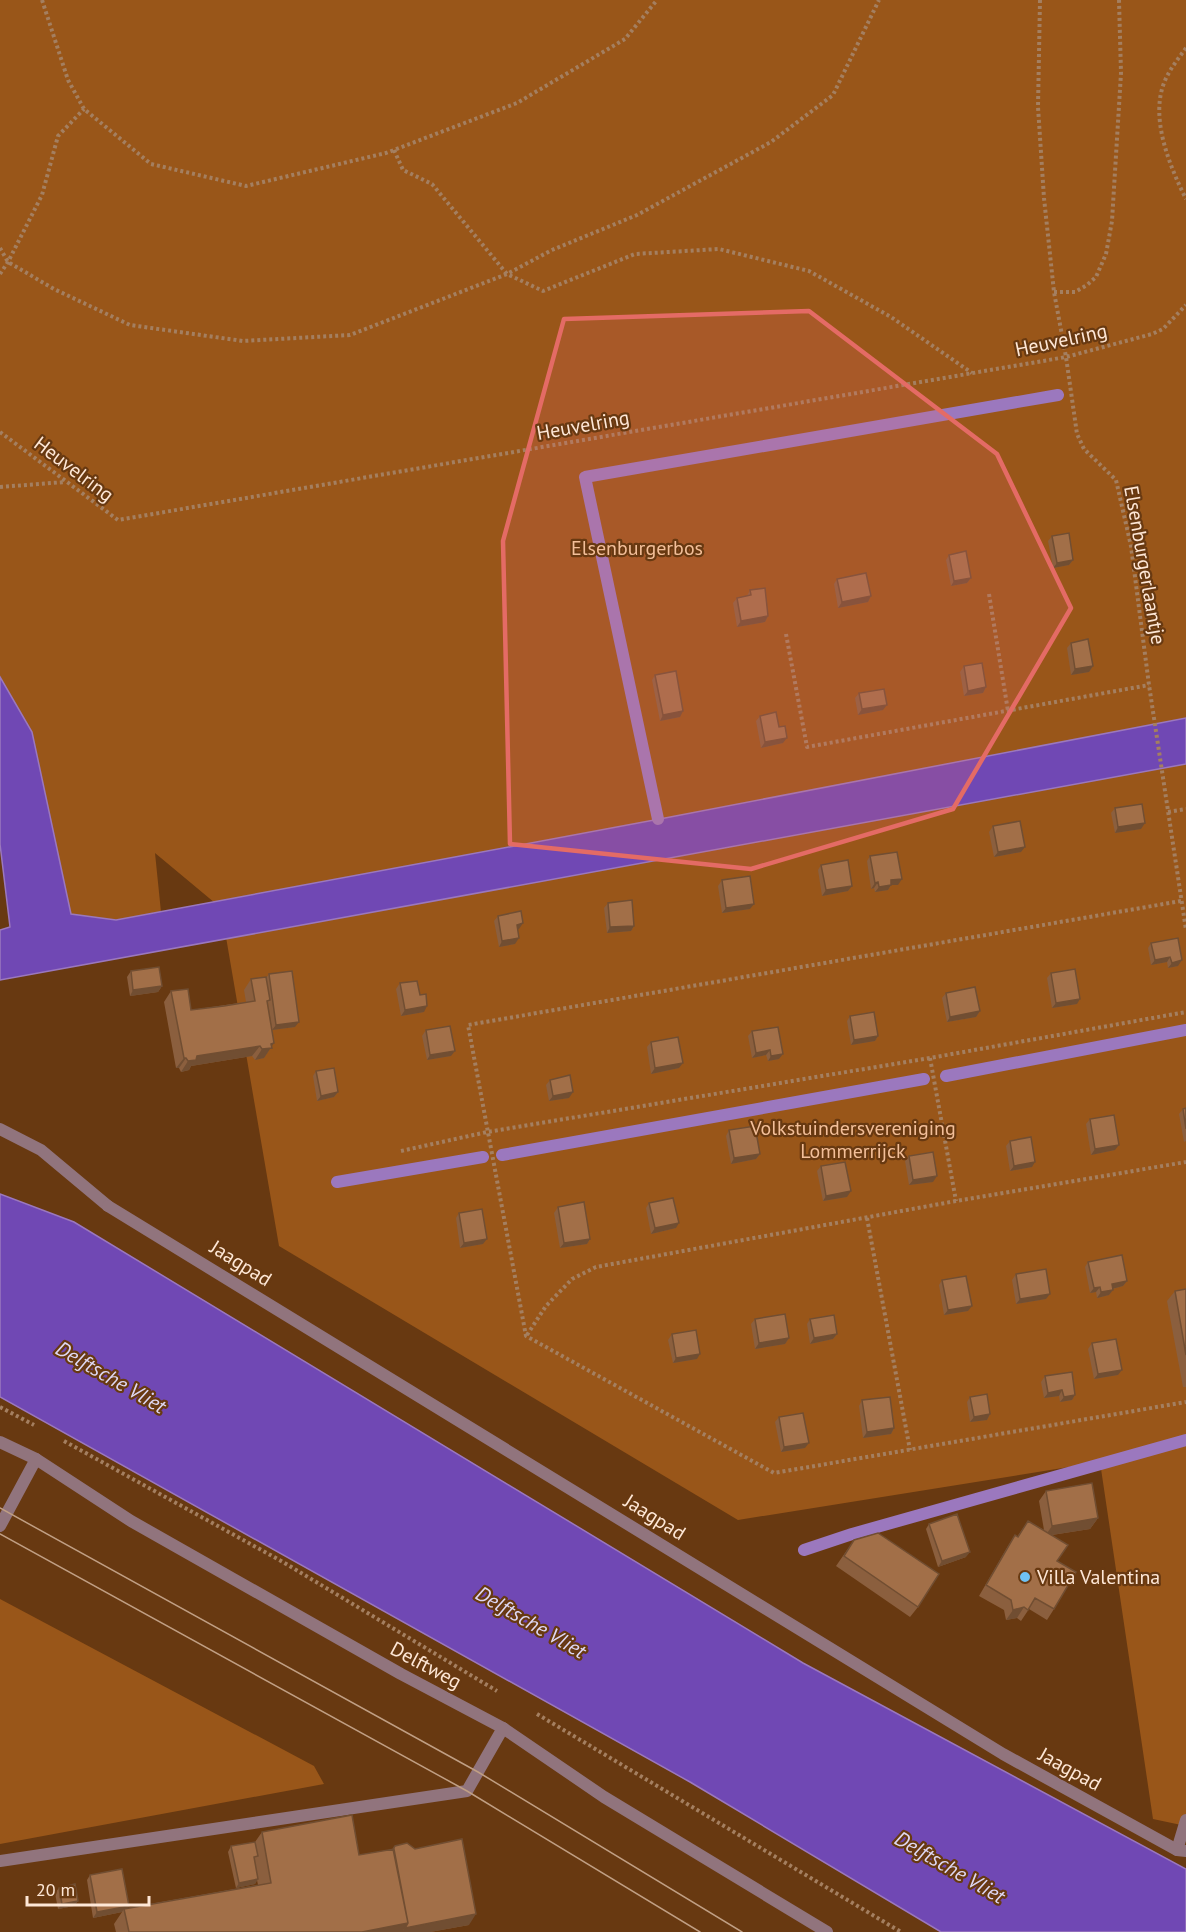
<svg xmlns="http://www.w3.org/2000/svg" width="1186" height="1932" font-family="'PT Sans',sans-serif">
<style>
.green{fill:#995619}
.water{fill:#7048b4;stroke:#9b78be;stroke-width:1.5}
.lines{fill:none;stroke-linecap:round;stroke-linejoin:round}
.stream{stroke:#9b78be;stroke-width:12}
.path{stroke:#a47f60;stroke-width:4;stroke-dasharray:3 3;stroke-linecap:butt}
.service{stroke:#91747d;stroke-width:12}
.minor{stroke:#91747d;stroke-width:12}
.tram{stroke:#c09f84;stroke-width:1.5}
.wall{fill:#8b5f3e}
.shaded-wall{fill:#714e32}
.building{fill:#a26f48;stroke:#714e32;stroke-width:1.5}
.marked{fill:#e46b65;fill-opacity:0.2;stroke:#e46b65;stroke-width:4.5;stroke-linejoin:round}
.poi-dot{fill:#6fc2f4;stroke:#683911;stroke-width:2}
.labels{text-anchor:middle;dominant-baseline:central;stroke-width:4.5;stroke-linejoin:round;paint-order:stroke}
.street-label{font-size:20px;fill:#fee7d6;stroke:#683911}
.park-label{font-size:20px;fill:#f3bf99;stroke:#683911}
.poi-label{font-size:20px;fill:#fee7d6;stroke:#683911;text-anchor:start}
.water-label{font-size:21px;font-style:italic;fill:#ded7f3;stroke:#683911}
</style>
<rect width="100%" height="100%" fill="#683911"/>
<path class="green" d="M 0,0 L 1186,0 L 1186,1826 L 1153,1819 L 1100,1462 L 738,1520 L 279,1246 L 221,908 L 155,853 L 161,912 L 116,920 L 71,914 L 37,757 L 0,726 Z
M 0,1599 L 314,1766 L 324,1784 L 0,1844 Z"/>
<path class="water" d="M 0,677 L 32,732 L 71,914 L 116,920 L 665,818 L 1186,718 L 1186,764 L 0,980 L 0,930 L 10,927 L 0,844 Z
M 0,1194 L 74,1222 L 803,1663 L 1186,1869 L 1186,1932 L 941,1932 L 690,1782 L 0,1397 Z"/>
<g class="lines">
<path class="stream" d="M 658,819 L 585,477 L 1058,395
M 946,1076 L 1186,1030
M 502,1155 L 924,1079
M 337,1182 L 483,1157
M 804,1550 L 852,1534 L 1186,1440"/>
<path class="path" d="M 42,0 L 68,80 L 84,109 L 151,164 L 246,186 L 386,153 L 517,103 L 625,39 L 657,0
M 1040,0 L 1038,107 L 1044,198 L 1054,292 L 1066,357 L 1077,434 L 1084,449 L 1116,480 L 1131,546 L 1149,685 L 1186,930
M 1186,48 C 1178,59 1169,70 1164,83 C 1150,119 1170,167 1186,199
M 394,150 L 403,170 L 432,184 L 507,274 L 543,291 L 635,254 L 719,249 L 809,271 L 891,317 L 972,373
M 0,248 L 8,262 L 54,289 L 130,325 L 243,341 L 350,335 L 507,274 L 552,250 L 637,215 L 771,142 L 833,95 L 879,0
M 0,274 L 8,262 L 42,195 L 58,136 L 84,109
M 1054,292 L 1075,292 L 1087,285 L 1096,277 L 1106,254 L 1112,221 L 1121,73 L 1119,0
M 0,432 L 118,520 L 1066,357 L 1152,334 L 1163,329 L 1186,305
M 0,487 L 65,482
M 989,594 L 1008,711
M 786,634 L 807,747 L 1149,685
M 1168,812 L 1186,809
M 1181,901 L 468,1025 L 526,1336 L 774,1473 L 1186,1402
M 930,1058 L 956,1201
M 401,1151 L 487,1132 L 930,1058 L 1186,1012
M 867,1218 L 910,1450
M 527,1335 L 546,1306 L 572,1279 L 596,1267 L 956,1201 L 1186,1162
M 0,1407 L 34,1425
M 64,1441 L 283,1562 L 497,1691
M 537,1714 L 901,1932"/>
<path class="service" d="M 0,1129 L 41,1150 L 108,1206
M 0,1526 L 36,1459
M 1177,1850 L 1186,1820
M 0,1861 L 467,1791 L 503,1728"/>
<path class="minor" d="M 108,1206 L 1003,1754 L 1177,1850 L 1186,1851
M 0,1442 L 36,1459 L 131,1521 L 401,1674 L 503,1728 L 604,1797 L 827,1932"/>
<path class="tram" d="M 0,1508 L 478,1772 L 742,1932
M 0,1534 L 467,1791 L 700,1932"/>
</g>
<path class="wall" d="M 1052,536 L 1073,560 L 1069,565 L 1053,568 L 1048,541 Z
M 949,555 L 971,578 L 967,583 L 951,586 L 946,560 Z
M 837,579 L 871,596 L 868,602 L 838,608 L 834,584 Z
M 750,590 L 768,616 L 765,622 L 737,627 L 733,603 L 737,598 L 747,596 Z
M 1071,643 L 1093,666 L 1089,672 L 1071,675 L 1067,648 Z
M 964,666 L 986,687 L 983,693 L 964,696 L 960,672 Z
M 655,675 L 680,717 L 660,721 L 652,680 Z
M 859,693 L 883,710 L 858,715 L 855,698 Z
M 760,716 L 779,727 L 783,743 L 761,748 L 756,721 Z
M 1115,808 L 1141,829 L 1115,833 L 1111,813 Z
M 993,826 L 1021,852 L 994,857 L 989,832 Z
M 870,856 L 898,885 L 891,885 L 888,890 L 875,892 L 874,888 L 871,889 L 867,861 Z
M 821,865 L 852,886 L 848,891 L 822,896 L 818,870 Z
M 722,880 L 750,909 L 722,913 L 718,886 Z
M 608,903 L 634,926 L 631,931 L 607,933 L 604,908 Z
M 498,916 L 519,929 L 518,929 L 515,944 L 499,947 L 494,921 Z
M 1178,938 L 1178,966 L 1168,968 L 1167,962 L 1151,965 L 1148,948 L 1151,943 Z
M 131,971 L 162,986 L 158,992 L 130,996 L 127,977 Z
M 1051,973 L 1077,1004 L 1052,1008 L 1047,978 Z
M 269,974 L 295,1027 L 272,1030 L 268,1002 L 268,1003 L 271,1047 L 264,1058 L 255,1060 L 252,1056 L 191,1066 L 189,1070 L 181,1072 L 179,1068 L 176,1068 L 164,1002 L 171,991 L 191,1010 L 246,1002 L 244,990 L 251,979 L 266,978 Z
M 400,983 L 420,995 L 424,1012 L 401,1016 L 396,989 Z
M 946,993 L 980,1011 L 976,1017 L 947,1022 L 942,998 Z
M 850,1016 L 878,1036 L 875,1041 L 851,1045 L 847,1021 Z
M 426,1030 L 451,1056 L 427,1060 L 422,1036 Z
M 752,1031 L 779,1059 L 768,1061 L 766,1055 L 752,1058 L 748,1036 Z
M 651,1042 L 679,1068 L 651,1074 L 647,1047 Z
M 316,1071 L 338,1092 L 334,1097 L 317,1101 L 313,1076 Z
M 550,1080 L 569,1098 L 549,1101 L 546,1085 Z
M 1186,1108 L 1186,1141 L 1184,1142 L 1179,1114 L 1183,1109 Z
M 1090,1119 L 1115,1150 L 1091,1155 L 1086,1124 Z
M 729,1130 L 760,1154 L 756,1159 L 731,1164 L 726,1136 Z
M 1010,1141 L 1032,1167 L 1010,1171 L 1006,1146 Z
M 909,1156 L 933,1182 L 909,1185 L 905,1161 Z
M 821,1166 L 847,1197 L 823,1201 L 817,1171 Z
M 649,1203 L 676,1228 L 651,1234 L 646,1208 Z
M 558,1207 L 590,1239 L 587,1244 L 560,1248 L 554,1213 Z
M 459,1213 L 483,1244 L 460,1248 L 456,1218 Z
M 1088,1262 L 1127,1281 L 1123,1286 L 1113,1289 L 1109,1295 L 1097,1298 L 1096,1292 L 1090,1293 L 1085,1267 Z
M 1016,1274 L 1046,1299 L 1016,1304 L 1012,1280 Z
M 942,1280 L 968,1311 L 944,1315 L 939,1285 Z
M 1186,1289 L 1186,1387 L 1183,1387 L 1167,1301 L 1175,1291 Z
M 755,1319 L 789,1338 L 785,1344 L 755,1349 L 751,1324 Z
M 810,1319 L 837,1334 L 833,1339 L 810,1344 L 807,1324 Z
M 672,1334 L 697,1359 L 673,1363 L 668,1340 Z
M 1092,1343 L 1118,1375 L 1094,1379 L 1088,1349 Z
M 1045,1376 L 1075,1395 L 1072,1400 L 1060,1402 L 1059,1396 L 1044,1398 L 1041,1382 Z
M 970,1397 L 990,1414 L 987,1420 L 970,1422 L 967,1402 Z
M 862,1400 L 894,1428 L 891,1434 L 863,1438 L 859,1406 Z
M 779,1417 L 805,1448 L 781,1452 L 775,1422 Z
M 1046,1491 L 1098,1518 L 1090,1529 L 1052,1535 L 1057,1561 L 1054,1609 L 1047,1620 L 1029,1609 L 1021,1621 L 1017,1618 L 1006,1620 L 1004,1610 L 979,1596 L 1008,1546 L 1015,1535 L 1017,1537 L 1028,1521 L 1044,1530 L 1039,1501 Z
M 929,1524 L 966,1557 L 938,1567 L 926,1529 Z
M 854,1540 L 918,1607 L 910,1617 L 836,1566 Z
M 262,1832 L 359,1855 L 469,1925 L 430,1932 L 116,1932 L 114,1924 L 122,1912 L 93,1918 L 87,1880 L 90,1875 L 129,1906 L 127,1908 L 258,1885 L 257,1880 L 255,1884 L 236,1888 L 228,1852 L 231,1846 L 255,1842 Z
M 59,1888 L 78,1901 L 74,1906 L 58,1909 L 55,1893 Z"/>
<path class="shaded-wall" d="M 1073,560 L 1069,565 L 1053,568 L 1057,563 Z
M 971,578 L 967,583 L 951,586 L 954,581 Z
M 871,596 L 868,602 L 838,608 L 842,602 Z
M 768,616 L 765,622 L 737,627 L 741,621 Z
M 1093,666 L 1089,672 L 1071,675 L 1075,669 Z
M 986,687 L 983,693 L 964,696 L 968,691 Z
M 887,705 L 883,710 L 858,715 L 862,709 Z
M 683,711 L 680,717 L 660,721 L 663,715 Z
M 787,738 L 783,743 L 761,748 L 765,742 Z
M 1145,823 L 1141,829 L 1115,833 L 1118,827 Z
M 1025,847 L 1021,852 L 994,857 L 998,852 Z
M 902,879 L 898,885 L 891,885 L 888,890 L 875,892 L 879,887 L 891,880 Z
M 878,882 L 874,888 L 871,889 L 875,883 Z
M 852,886 L 848,891 L 822,896 L 826,890 Z
M 754,904 L 750,909 L 722,913 L 726,908 Z
M 523,923 L 519,929 L 513,930 L 517,925 Z
M 634,926 L 631,931 L 607,933 L 610,927 Z
M 519,938 L 515,944 L 499,947 L 502,941 Z
M 1170,957 L 1167,962 L 1151,965 L 1155,960 Z
M 1182,960 L 1178,966 L 1168,968 L 1172,963 Z
M 162,986 L 158,992 L 130,996 L 133,990 Z
M 1080,999 L 1077,1004 L 1052,1008 L 1056,1003 Z
M 427,1006 L 424,1012 L 401,1016 L 405,1010 Z
M 980,1011 L 976,1017 L 947,1022 L 950,1017 Z
M 299,1022 L 295,1027 L 272,1030 L 276,1025 Z
M 878,1036 L 875,1041 L 851,1045 L 854,1040 Z
M 274,1043 L 264,1058 L 255,1060 L 262,1049 L 271,1044 Z
M 260,1046 L 252,1056 L 191,1066 L 189,1070 L 181,1072 L 188,1061 L 197,1056 Z
M 770,1050 L 766,1055 L 752,1058 L 756,1053 Z
M 455,1051 L 451,1056 L 427,1060 L 430,1055 Z
M 783,1054 L 779,1059 L 768,1061 L 771,1056 Z
M 184,1058 L 186,1058 L 179,1068 L 176,1068 Z
M 683,1063 L 679,1068 L 651,1074 L 655,1068 Z
M 338,1092 L 334,1097 L 317,1101 L 321,1096 Z
M 573,1092 L 569,1098 L 549,1101 L 553,1096 Z
M 1119,1145 L 1115,1150 L 1091,1155 L 1095,1149 Z
M 760,1154 L 756,1159 L 731,1164 L 734,1158 Z
M 1035,1162 L 1032,1167 L 1010,1171 L 1014,1166 Z
M 937,1176 L 933,1182 L 909,1185 L 913,1180 Z
M 851,1191 L 847,1197 L 823,1201 L 826,1196 Z
M 679,1223 L 676,1228 L 651,1234 L 655,1228 Z
M 487,1239 L 483,1244 L 460,1248 L 464,1243 Z
M 590,1239 L 587,1244 L 560,1248 L 564,1243 Z
M 1127,1281 L 1123,1286 L 1108,1290 L 1112,1284 Z
M 1100,1287 L 1096,1292 L 1090,1293 L 1094,1288 Z
M 1113,1290 L 1109,1295 L 1097,1298 L 1101,1292 Z
M 1050,1294 L 1046,1299 L 1016,1304 L 1020,1299 Z
M 972,1306 L 968,1311 L 944,1315 L 948,1310 Z
M 837,1334 L 833,1339 L 810,1344 L 814,1338 Z
M 789,1338 L 785,1344 L 755,1349 L 759,1343 Z
M 700,1354 L 697,1359 L 673,1363 L 676,1358 Z
M 1122,1370 L 1118,1375 L 1094,1379 L 1098,1374 Z
M 1062,1390 L 1059,1396 L 1044,1398 L 1048,1393 Z
M 1075,1395 L 1072,1400 L 1060,1402 L 1064,1397 Z
M 990,1414 L 987,1420 L 970,1422 L 974,1417 Z
M 894,1428 L 891,1434 L 863,1438 L 867,1432 Z
M 809,1443 L 805,1448 L 781,1452 L 784,1447 Z
M 1098,1518 L 1090,1529 L 1045,1536 L 1052,1526 Z
M 970,1552 L 966,1557 L 938,1567 L 942,1561 Z
M 1024,1607 L 1017,1618 L 1006,1620 L 1013,1610 Z
M 258,1879 L 255,1884 L 236,1888 L 239,1883 Z
M 78,1901 L 74,1906 L 58,1909 L 62,1904 Z
M 129,1906 L 125,1912 L 124,1909 L 122,1912 L 93,1918 L 97,1912 Z
M 476,1914 L 469,1925 L 430,1932 L 402,1932 L 405,1928 Z
M 408,1923 L 402,1932 L 362,1932 Z"/>
<path class="building" d="M 1069,533 L 1073,560 L 1057,563 L 1052,536 Z
M 966,551 L 971,578 L 954,581 L 949,555 Z
M 866,573 L 871,596 L 842,602 L 837,579 Z
M 765,588 L 768,616 L 741,621 L 737,598 L 751,595 L 750,590 Z
M 1088,639 L 1093,666 L 1075,669 L 1071,643 Z
M 982,663 L 986,687 L 968,691 L 964,666 Z
M 676,671 L 683,711 L 663,715 L 655,675 Z
M 884,689 L 887,705 L 862,709 L 859,693 Z
M 776,712 L 779,727 L 785,726 L 787,738 L 765,742 L 760,716 Z
M 1142,804 L 1145,823 L 1118,827 L 1115,808 Z
M 1020,821 L 1025,847 L 998,852 L 993,826 Z
M 897,852 L 902,879 L 891,880 L 891,885 L 879,887 L 878,882 L 875,883 L 870,856 Z
M 848,860 L 852,886 L 826,890 L 821,865 Z
M 750,876 L 754,904 L 726,908 L 722,880 Z
M 632,900 L 634,926 L 610,927 L 608,903 Z
M 521,911 L 523,923 L 517,925 L 519,938 L 502,941 L 498,916 Z
M 1178,938 L 1182,960 L 1172,963 L 1170,957 L 1155,960 L 1151,943 Z
M 159,967 L 162,986 L 133,990 L 131,971 Z
M 1075,969 L 1080,999 L 1056,1003 L 1051,973 Z
M 292,971 L 299,1022 L 276,1025 L 269,974 Z
M 266,977 L 270,1000 L 267,1001 L 274,1043 L 271,1044 L 272,1048 L 262,1049 L 260,1046 L 197,1056 L 196,1060 L 188,1061 L 186,1058 L 184,1058 L 171,991 L 188,989 L 191,1010 L 224,1006 L 255,1001 L 251,979 Z
M 417,981 L 420,995 L 426,994 L 427,1006 L 405,1010 L 400,983 Z
M 975,987 L 980,1011 L 950,1017 L 946,993 Z
M 874,1012 L 878,1036 L 854,1040 L 850,1016 Z
M 450,1026 L 455,1051 L 430,1055 L 426,1030 Z
M 778,1027 L 783,1054 L 771,1056 L 770,1050 L 756,1053 L 752,1031 Z
M 678,1037 L 683,1063 L 655,1068 L 651,1042 Z
M 334,1068 L 338,1092 L 321,1096 L 316,1071 Z
M 570,1075 L 573,1092 L 553,1096 L 550,1080 Z
M 1186,1108 L 1186,1129 L 1183,1109 Z
M 1114,1115 L 1119,1145 L 1095,1149 L 1090,1119 Z
M 755,1126 L 760,1154 L 734,1158 L 729,1130 Z
M 1031,1137 L 1035,1162 L 1014,1166 L 1010,1141 Z
M 933,1152 L 937,1176 L 913,1180 L 909,1156 Z
M 845,1162 L 851,1191 L 826,1196 L 821,1166 Z
M 673,1198 L 679,1223 L 655,1228 L 649,1203 Z
M 584,1202 L 590,1239 L 564,1243 L 558,1207 Z
M 482,1209 L 487,1239 L 464,1243 L 459,1213 Z
M 1122,1255 L 1127,1281 L 1112,1284 L 1113,1290 L 1101,1292 L 1100,1287 L 1094,1288 L 1088,1262 Z
M 1046,1269 L 1050,1294 L 1020,1299 L 1016,1274 Z
M 966,1276 L 972,1306 L 948,1310 L 942,1280 Z
M 1186,1289 L 1186,1355 L 1175,1291 Z
M 785,1314 L 789,1338 L 759,1343 L 755,1319 Z
M 834,1315 L 837,1334 L 814,1338 L 810,1319 Z
M 696,1330 L 700,1354 L 676,1358 L 672,1334 Z
M 1116,1339 L 1122,1370 L 1098,1374 L 1092,1343 Z
M 1072,1372 L 1075,1395 L 1064,1397 L 1062,1390 L 1048,1393 L 1045,1376 Z
M 987,1394 L 990,1414 L 974,1417 L 970,1397 Z
M 890,1397 L 894,1428 L 867,1432 L 862,1400 Z
M 803,1413 L 809,1443 L 784,1447 L 779,1417 Z
M 1092,1483 L 1098,1518 L 1052,1526 L 1046,1491 Z
M 957,1514 L 970,1552 L 942,1561 L 929,1524 Z
M 1028,1521 L 1068,1545 L 1057,1561 L 1076,1572 L 1054,1609 L 1035,1598 L 1028,1610 L 1024,1607 L 1013,1610 L 1011,1600 L 986,1585 L 1015,1535 L 1018,1537 Z
M 878,1533 L 939,1574 L 918,1607 L 844,1556 L 854,1540 Z
M 352,1815 L 359,1855 L 394,1849 L 408,1923 L 362,1932 L 129,1932 L 124,1909 L 271,1883 L 262,1832 Z
M 462,1839 L 476,1914 L 405,1928 L 408,1923 L 393,1849 L 395,1846 L 407,1843 L 415,1849 Z
M 255,1842 L 258,1856 L 254,1857 L 258,1879 L 239,1883 L 231,1846 Z
M 122,1869 L 129,1906 L 97,1912 L 90,1875 Z
M 75,1884 L 78,1901 L 62,1904 L 59,1888 Z"/>
<path class="marked" d="M 809,311 L 997,454 L 1071,608 L 953,809 L 751,869 L 510,844 L 503,541 L 564,319 Z"/>
<circle class="poi-dot" cx="1025" cy="1577" r="6"/>
<g class="labels">
<g class="street-label">
<text transform="translate(1061 340) rotate(-12)">Heuvelring</text>
<text transform="translate(583 425) rotate(-10)">Heuvelring</text>
<text transform="translate(74 469) rotate(37)">Heuvelring</text>
<text transform="translate(1145 565) rotate(80)">Elsenburgerlaantje</text>
<text transform="translate(241 1263) rotate(32)">Jaagpad</text>
<text transform="translate(655 1517) rotate(32)">Jaagpad</text>
<text transform="translate(426 1665) rotate(28)">Delftweg</text>
<text transform="translate(1070 1769) rotate(29)">Jaagpad</text>
</g>
<g class="park-label">
<text x="637" y="548">Elsenburgerbos</text>
<text x="853" y="1128">Volkstuindersvereniging<tspan x="853" dy="23">Lommerrijck</tspan></text>
</g>
<g class="poi-label">
<text x="1037" y="1577">Villa Valentina</text>
</g>
<g class="water-label">
<text transform="translate(111 1377) rotate(30)">Delftsche Vliet</text>
<text transform="translate(531 1622) rotate(30)">Delftsche Vliet</text>
<text transform="translate(950 1867) rotate(30)">Delftsche Vliet</text>
</g>
</g>
<path d="M27 1896v9h122v-9" fill="none" stroke="#fee7d6" stroke-width="3"/>
<text x="36" y="1896" font-size="18" fill="#fee7d6" stroke="#683911" stroke-width="4.5" paint-order="stroke">20 m</text>
</svg>
